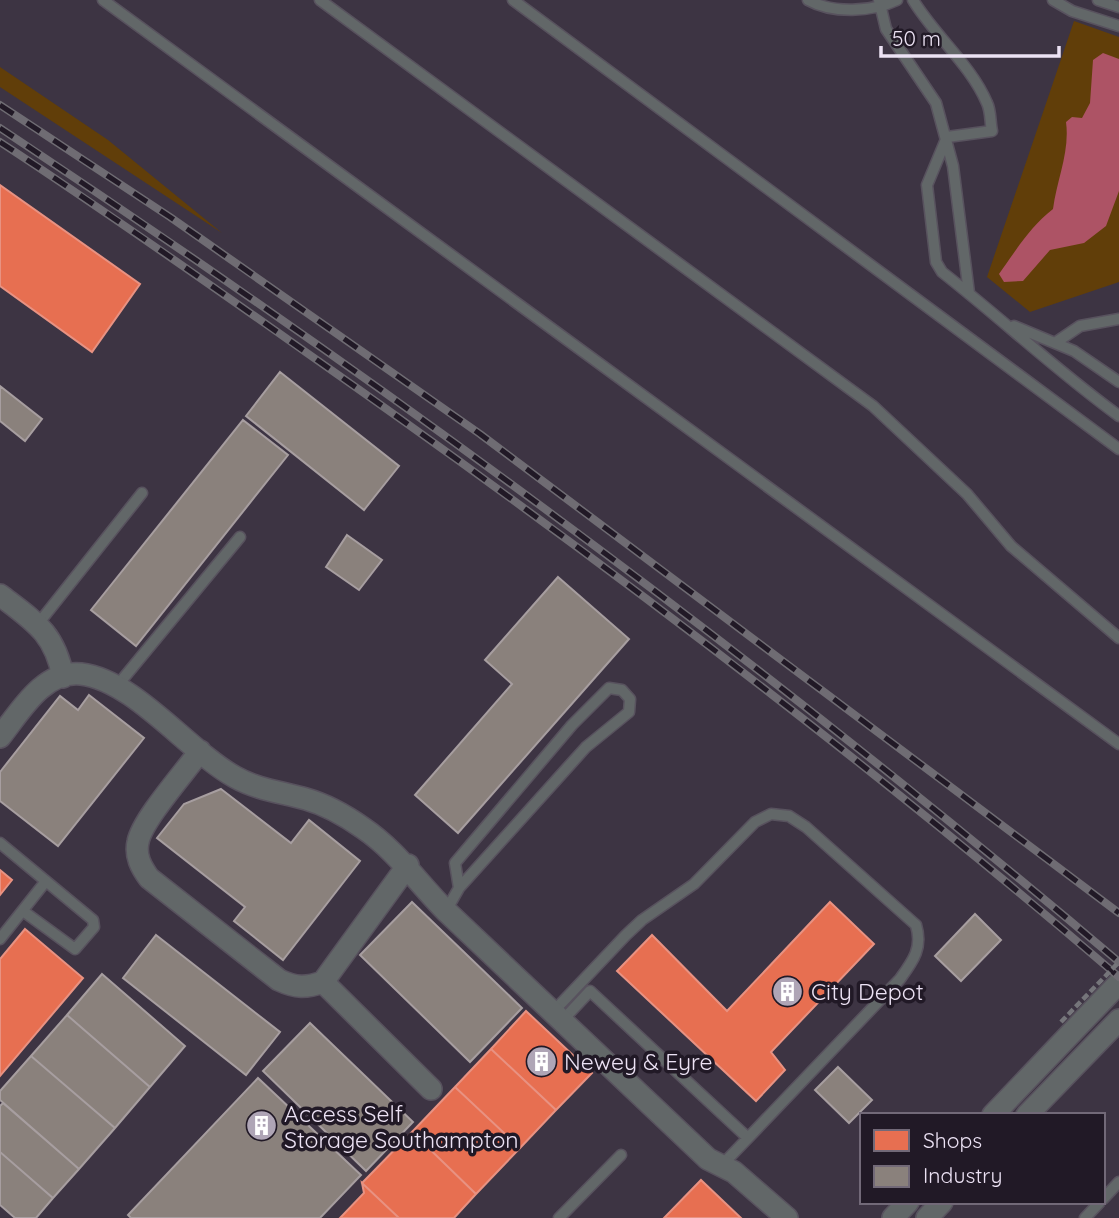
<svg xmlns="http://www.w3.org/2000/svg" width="1119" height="1218" font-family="Quicksand,sans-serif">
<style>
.green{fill:#613e09}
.water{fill:#ad5365}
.shops{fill:#e76f51;stroke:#e89282;stroke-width:2}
.industry{fill:#8a817c;stroke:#a79ea0;stroke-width:2}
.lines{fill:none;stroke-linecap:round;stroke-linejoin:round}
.lane-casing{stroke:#58525e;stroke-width:13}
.street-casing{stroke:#58525e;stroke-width:24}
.lane{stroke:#626768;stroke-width:10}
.street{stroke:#626768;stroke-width:21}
.rail-casing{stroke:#6f6c73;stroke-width:8}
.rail{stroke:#211926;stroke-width:5;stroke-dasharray:16;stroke-linecap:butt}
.path-bridge{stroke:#75757a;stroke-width:4.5;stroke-dasharray:7 3.5;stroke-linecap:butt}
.labels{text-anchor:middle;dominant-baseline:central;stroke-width:7;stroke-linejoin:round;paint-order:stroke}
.poi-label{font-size:23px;fill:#ece2f4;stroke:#211926;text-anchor:start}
</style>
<rect width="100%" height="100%" fill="#3d3443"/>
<path class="green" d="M 1074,21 L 1119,37 L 1119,282 L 1030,312 L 987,277 Z
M 0,67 L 108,140 L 222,233 L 0,87 Z"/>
<path class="water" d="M 1103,53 L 1119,59 L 1119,191 L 1106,226 L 1084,243 L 1050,250 L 1023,281 L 1004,282 L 999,274 C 1017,249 1029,228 1053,209 C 1057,179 1070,152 1066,122 L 1072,117 L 1082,118 L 1090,103 L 1093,60 Z"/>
<path class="shops" d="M 0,185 L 140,284 L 92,352 L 0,286 Z
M 0,870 L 12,880 L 0,895 Z
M 830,902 L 874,944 L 771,1052 L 785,1070 L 756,1101 L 617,971 L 652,935 L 727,1011 Z
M 25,929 L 83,978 L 0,1076 L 0,959 Z
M 526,1011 L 592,1073 L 556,1110 L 491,1049 Z
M 491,1049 L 556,1110 L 520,1148 L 455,1087 Z
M 455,1087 L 520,1148 L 476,1194 L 412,1132 Z
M 412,1132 L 476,1194 L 454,1218 L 399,1218 L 362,1183 Z
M 701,1180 L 741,1218 L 664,1218 Z
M 362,1183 L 399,1218 L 340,1218 L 364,1193 Z"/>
<path class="industry" d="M 280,372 L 399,466 L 364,510 L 246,416 Z
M 0,386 L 42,419 L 25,441 L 0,421 Z
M 243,420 L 288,455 L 136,646 L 91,610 Z
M 347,535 L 382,560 L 359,590 L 326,567 Z
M 558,577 L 629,639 L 458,833 L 415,795 L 512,684 L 485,660 Z
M 89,695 L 144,738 L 58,846 L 0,801 L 0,772 L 60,696 L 78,710 Z
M 221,789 L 291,843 L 309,820 L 360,861 L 283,960 L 234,921 L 245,907 L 157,838 L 184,804 Z
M 412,902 L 522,1008 L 470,1062 L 360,955 Z
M 975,914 L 1001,940 L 961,981 L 935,956 Z
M 156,935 L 280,1032 L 246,1075 L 123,978 Z
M 102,974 L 185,1046 L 150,1087 L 67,1015 Z
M 67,1015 L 150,1087 L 115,1128 L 31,1056 Z
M 310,1023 L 413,1122 L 366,1171 L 263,1071 Z
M 31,1056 L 115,1128 L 79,1169 L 0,1100 L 0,1091 Z
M 838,1067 L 872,1100 L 849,1123 L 815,1090 Z
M 258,1078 L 361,1175 L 320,1218 L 131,1218 L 128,1215 Z
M 3,1103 L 79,1169 L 53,1198 L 0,1152 L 0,1106 Z
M 0,1152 L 53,1198 L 36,1218 L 15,1218 L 0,1205 Z"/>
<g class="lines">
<defs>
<path id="lane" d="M 103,0 L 1119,744
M 320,0 L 873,406 L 967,494 L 1011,546 L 1119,638
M 513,0 L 1119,449
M 808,0 C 833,14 872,12 897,0
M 879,0 L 886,29 L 936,103 L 953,166 L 969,293
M 913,0 C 934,35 971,65 987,103 C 991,111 990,122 992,131 L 947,137
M 1053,0 L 1072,11 L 1119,26
M 1098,0 L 1119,7
M 947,137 L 927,185 L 936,262 L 942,272 C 1002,319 1057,371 1119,416
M 1014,326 L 1074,351 L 1119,382
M 1055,343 L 1080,326 L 1119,319
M 38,624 L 142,493
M 117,686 L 240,537
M 0,843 L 93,920 L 94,927 L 75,949 L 23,911
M 446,911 L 459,888 L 586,747 L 629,712 L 630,699 L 622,690 L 609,688 L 572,725 L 455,863 L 459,888
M 0,939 L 46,881
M 552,1013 L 626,935 L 642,920 L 694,884 L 755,822 L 771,814 L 789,816 L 806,827 L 916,925 C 923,948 913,961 900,979 L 748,1138
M 561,1022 L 590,991 L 748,1138 L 721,1166
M 1103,1199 L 1119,1182
M 559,1218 L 621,1155
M 1085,1218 L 1100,1202"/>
<path id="street" d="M 0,595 C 34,621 55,633 63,677
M 0,737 C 20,712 43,670 81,674 C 134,680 188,751 235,777 C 258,790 282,792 306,799 C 327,805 346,816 363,828 C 397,851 418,883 446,911 L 708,1159 L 734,1172 L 787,1218
M 200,751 C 185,772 142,820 138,842 C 135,856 141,867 149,878 L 279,980 C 296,988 306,988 323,982 L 408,865
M 323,982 L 431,1089
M 993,1115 L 1119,983
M 1027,1115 L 1119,1020
M 893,1218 L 908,1202
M 927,1218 L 942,1202"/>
</defs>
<use href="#lane" class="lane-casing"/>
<use href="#street" class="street-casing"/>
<use href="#lane" class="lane"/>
<use href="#street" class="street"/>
<defs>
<path id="rail" d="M 0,105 L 170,217 L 480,434 L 1119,913
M 0,128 C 388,385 763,661 1119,962
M 0,142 C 104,210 205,281 307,353 C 586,548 860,755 1119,977"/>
</defs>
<use href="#rail" class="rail-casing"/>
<use href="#rail" class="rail"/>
<path class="path-bridge" d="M 1061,1022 L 1119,962"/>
</g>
<defs>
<symbol id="building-disc" viewBox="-11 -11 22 22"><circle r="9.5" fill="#afa5b6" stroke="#211926"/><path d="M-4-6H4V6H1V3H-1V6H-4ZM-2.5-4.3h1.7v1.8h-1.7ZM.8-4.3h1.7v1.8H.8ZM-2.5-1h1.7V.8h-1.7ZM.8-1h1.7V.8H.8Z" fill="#fff"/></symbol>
</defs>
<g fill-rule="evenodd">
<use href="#building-disc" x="770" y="974" width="35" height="35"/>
<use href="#building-disc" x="524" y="1044" width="35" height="35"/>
<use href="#building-disc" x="244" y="1108" width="35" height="35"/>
</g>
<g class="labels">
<g class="poi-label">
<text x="811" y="991">City Depot</text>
<text x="564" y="1061">Newey &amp; Eyre</text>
<text x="284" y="1113">Access Self<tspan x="284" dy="26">Storage Southampton</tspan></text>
</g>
</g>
<rect x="860" y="1113" width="245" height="91" fill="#211926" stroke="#726978" stroke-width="2"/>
<rect x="874" y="1130" width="35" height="21" fill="#e76f51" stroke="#726978" stroke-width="2"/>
<text x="923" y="1148" font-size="21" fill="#ece2f4">Shops</text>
<rect x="874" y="1166" width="35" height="21" fill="#8a817c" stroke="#726978" stroke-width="2"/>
<text x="923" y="1183" font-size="21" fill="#ece2f4">Industry</text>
<path d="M881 46v10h178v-10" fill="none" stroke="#ece2f4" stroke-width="3.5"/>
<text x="892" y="46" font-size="21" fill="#ece2f4" stroke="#211926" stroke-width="5" paint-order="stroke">50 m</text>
</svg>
